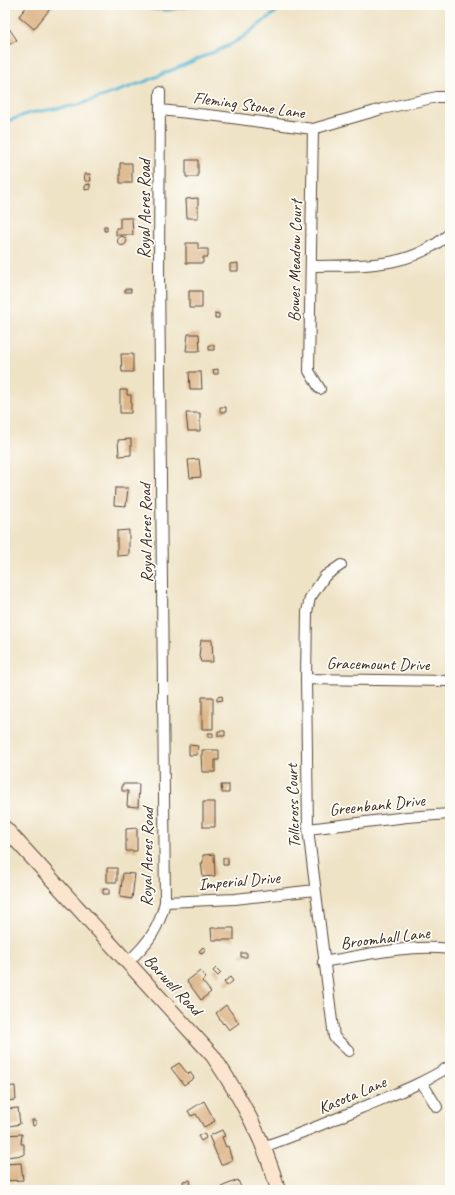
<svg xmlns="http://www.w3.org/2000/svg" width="455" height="1195" font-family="Caveat,sans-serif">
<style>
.water{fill:#55b6d3;stroke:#487078}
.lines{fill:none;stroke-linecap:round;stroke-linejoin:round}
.stream{stroke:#55b6d3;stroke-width:3}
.building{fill:#ddb589}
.street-casing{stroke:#564637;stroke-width:12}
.secondary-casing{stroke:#564637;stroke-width:16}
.street{stroke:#fff;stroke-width:10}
.secondary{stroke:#fbe5cf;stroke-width:14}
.labels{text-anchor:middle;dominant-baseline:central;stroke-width:3.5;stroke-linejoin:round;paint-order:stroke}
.street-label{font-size:17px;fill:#3b2a1e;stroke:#fdfcf7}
</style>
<rect width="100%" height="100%" fill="#fdfcf7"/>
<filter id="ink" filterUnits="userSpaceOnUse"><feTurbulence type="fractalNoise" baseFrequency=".025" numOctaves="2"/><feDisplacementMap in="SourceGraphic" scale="8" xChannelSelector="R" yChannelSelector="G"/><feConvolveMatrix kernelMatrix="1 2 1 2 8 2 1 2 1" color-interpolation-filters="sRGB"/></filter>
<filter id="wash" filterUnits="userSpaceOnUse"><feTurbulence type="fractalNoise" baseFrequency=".012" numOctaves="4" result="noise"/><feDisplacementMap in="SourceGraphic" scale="16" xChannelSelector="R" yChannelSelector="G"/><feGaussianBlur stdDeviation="0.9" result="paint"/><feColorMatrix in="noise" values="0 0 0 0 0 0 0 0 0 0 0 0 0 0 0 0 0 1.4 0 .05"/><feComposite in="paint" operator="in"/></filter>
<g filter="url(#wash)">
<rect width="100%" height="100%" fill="#efe3c6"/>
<path class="water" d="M 149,5 L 201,5 L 168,11 L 151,10 Z"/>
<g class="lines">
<path class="stream" d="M 5,122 L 30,113 L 78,105 L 144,82 L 228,46 L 243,37 L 285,5"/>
</g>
<g id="blocks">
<path class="building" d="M 28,5 L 53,5 L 34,29 L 19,16 Z
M 5,24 L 6,24 L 17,40 L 5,47 Z
M 186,160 L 198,160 L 198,177 L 186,177 Z
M 120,163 L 132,163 L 132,183 L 120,183 Z
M 84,174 L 90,174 L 91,181 L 85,181 Z
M 90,184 L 90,189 L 85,190 L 85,185 Z
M 198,198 L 198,218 L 187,218 L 186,199 Z
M 120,218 L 132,218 L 133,235 L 116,235 L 116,228 L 120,228 Z
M 104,226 L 107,226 L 107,231 L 104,231 Z
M117.5 241a4.5 4.5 0 1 1 9 0a4.5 4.5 0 1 1-9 0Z
M 186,243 L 198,243 L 198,249 L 208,249 L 208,257 L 203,257 L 203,263 L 186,263 Z
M 238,263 L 238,271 L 230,271 L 230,264 Z
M 125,289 L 131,289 L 131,292 L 125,292 Z
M 189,291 L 202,291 L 202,308 L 189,308 Z
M 215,313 L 219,314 L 219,318 L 215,318 Z
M 188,334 L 199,334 L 200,351 L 186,351 Z
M 209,345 L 214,345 L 214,350 L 209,350 Z
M 121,354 L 133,354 L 133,372 L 122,372 Z
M 218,369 L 218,374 L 214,374 L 213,370 Z
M 189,372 L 201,372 L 202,389 L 190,389 Z
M 120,390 L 127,390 L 127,395 L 131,395 L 131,413 L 120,413 Z
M 220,407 L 226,407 L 226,412 L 220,412 Z
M 186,413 L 200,413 L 200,431 L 188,431 Z
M 131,439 L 131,455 L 119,456 L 118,440 Z
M 199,459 L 201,477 L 190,478 L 188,460 Z
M 115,488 L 128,488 L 126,506 L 114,505 Z
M 129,530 L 129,555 L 117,556 L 117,531 Z
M 201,640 L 212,640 L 213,662 L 201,662 L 199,656 Z
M 222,696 L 223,700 L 217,701 L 217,697 Z
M 202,697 L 213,697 L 213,729 L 202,729 Z
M 218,731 L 225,731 L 225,736 L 218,736 Z
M 208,733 L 213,733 L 213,737 L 208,737 Z
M 189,745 L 198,746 L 197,755 L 189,755 Z
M 202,750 L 219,750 L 219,760 L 215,760 L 215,772 L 202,772 L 201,755 L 202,755 Z
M 122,784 L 139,784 L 138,807 L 127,806 L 128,791 L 122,791 Z
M 221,785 L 229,785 L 229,793 L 222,793 Z
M 203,802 L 215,802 L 215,827 L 203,827 Z
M 137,828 L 137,851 L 126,851 L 126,829 Z
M 214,854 L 215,876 L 203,877 L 201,863 L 203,863 L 203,855 Z
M 223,858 L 228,858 L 228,865 L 223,865 Z
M 107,868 L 117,868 L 117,882 L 107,882 Z
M 123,873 L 135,874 L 132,899 L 120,897 Z
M 103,889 L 109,889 L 109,894 L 103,894 Z
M 211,928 L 234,928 L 234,940 L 212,940 Z
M 203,947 L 206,950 L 202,954 L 199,951 Z
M 241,953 L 247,953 L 247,957 L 241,957 Z
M 216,968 L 221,973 L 218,976 L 213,971 Z
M 200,971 L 206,978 L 202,981 L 211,992 L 201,1000 L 187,981 Z
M 230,977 L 233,981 L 227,986 L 224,982 Z
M 226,1005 L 239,1023 L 229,1030 L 224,1023 L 223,1024 L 216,1013 Z
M 179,1063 L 188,1074 L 190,1072 L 194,1078 L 184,1085 L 171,1068 Z
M 15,1086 L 16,1100 L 5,1101 L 5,1087 Z
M 204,1101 L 215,1121 L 204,1127 L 196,1114 L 191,1116 L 188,1111 Z
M 18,1108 L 20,1124 L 5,1127 L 5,1109 Z
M 32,1120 L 36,1120 L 36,1125 L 33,1126 Z
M 222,1130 L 225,1136 L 222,1137 L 226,1147 L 228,1146 L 232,1160 L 221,1165 L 209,1136 Z
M 204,1133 L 206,1138 L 201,1141 L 198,1136 Z
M 22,1134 L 21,1144 L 24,1144 L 24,1155 L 5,1157 L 5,1135 Z
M 21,1163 L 23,1180 L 5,1181 L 5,1164 Z
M 190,1180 L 191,1187 L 184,1187 L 183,1181 Z
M 238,1180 L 242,1190 L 222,1190 L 221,1187 Z"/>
</g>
</g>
<g filter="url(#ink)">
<use href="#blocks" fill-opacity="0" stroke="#564637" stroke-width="1"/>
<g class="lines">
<defs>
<path id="street" d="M 160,110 L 217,116 L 313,129 L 382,109 L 437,97 L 450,97
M 313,129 L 309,371 L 320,389
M 311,266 C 362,265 409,270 450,233
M 341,565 L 325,576 L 310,598 L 307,612 L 306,679 L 308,829 L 334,1037 L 349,1051
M 306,679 L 450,681
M 308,829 L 407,817 L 450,814
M 165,902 L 235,899 L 315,890
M 128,962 C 148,943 159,929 165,902 L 159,268 L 160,92
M 323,962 C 365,955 408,944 450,949
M 422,1083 L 437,1107
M 263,1147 C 297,1135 329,1122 361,1108 C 392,1095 422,1084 450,1066"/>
<path id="secondary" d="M 5,828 L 213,1056 C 241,1098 265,1141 278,1190"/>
</defs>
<use href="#street" class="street-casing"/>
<use href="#secondary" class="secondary-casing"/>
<use href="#street" class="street"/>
<use href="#secondary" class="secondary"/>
</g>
</g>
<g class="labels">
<g class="street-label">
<text transform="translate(249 105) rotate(8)">Fleming Stone Lane</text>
<text transform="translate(144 209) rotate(-90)">Royal Acres Road</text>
<text transform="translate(295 261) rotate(-89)">Bowes Meadow Court</text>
<text transform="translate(146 533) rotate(-91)">Royal Acres Road</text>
<text transform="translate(378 664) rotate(1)">Gracemount Drive</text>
<text transform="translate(377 805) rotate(-6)">Greenbank Drive</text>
<text transform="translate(293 806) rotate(-92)">Tollcross Court</text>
<text transform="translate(147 857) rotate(-89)">Royal Acres Road</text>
<text transform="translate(239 881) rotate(-5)">Imperial Drive</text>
<text transform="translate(385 938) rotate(-7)">Broomhall Lane</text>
<text transform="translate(173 985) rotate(47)">Barwell Road</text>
<text transform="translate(352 1095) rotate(-23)">Kasota Lane</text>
</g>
</g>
<rect width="455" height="1195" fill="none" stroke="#fdfcf7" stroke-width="20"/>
</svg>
